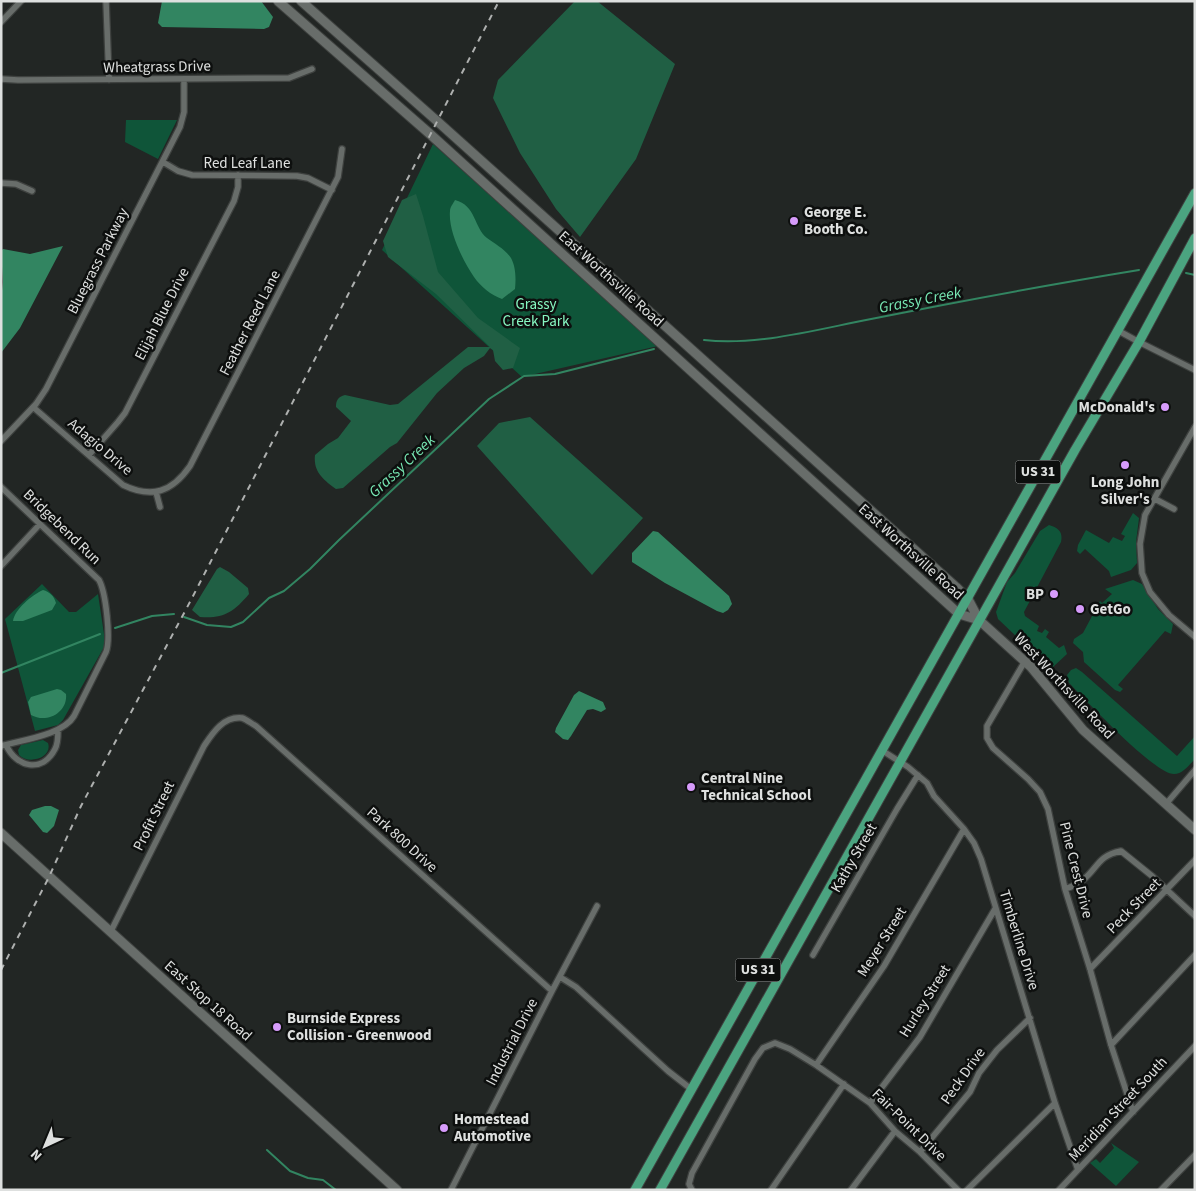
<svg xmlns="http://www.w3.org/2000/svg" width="1196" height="1191" font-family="'Source Sans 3',sans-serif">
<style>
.green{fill:#0f5539}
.forest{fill:#205f44}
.water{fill:#328561}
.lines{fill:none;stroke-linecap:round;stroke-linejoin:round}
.stream{stroke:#328561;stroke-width:2}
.street-casing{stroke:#3e413f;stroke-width:8}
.secondary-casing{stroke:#3e413f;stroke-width:11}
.primary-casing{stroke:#3e413f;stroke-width:11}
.street{stroke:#686d6a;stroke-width:5.5}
.secondary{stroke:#686d6a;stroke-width:9}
.primary{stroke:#4ba480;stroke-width:9}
.rail{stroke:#aeb0af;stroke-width:2;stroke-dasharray:6 6;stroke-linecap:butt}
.poi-dot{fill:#d69bfa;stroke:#0d0f0e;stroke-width:2}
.labels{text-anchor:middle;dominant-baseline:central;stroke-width:5;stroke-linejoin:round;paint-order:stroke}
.shield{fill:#0d0f0e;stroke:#9fa1a0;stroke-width:1}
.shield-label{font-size:14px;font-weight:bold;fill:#dee0df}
.street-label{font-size:15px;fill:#dee0df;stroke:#0d0f0e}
.poi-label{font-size:15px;font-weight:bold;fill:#dee0df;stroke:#0d0f0e;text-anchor:start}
.park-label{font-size:15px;fill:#87f8c2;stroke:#0d0f0e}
.water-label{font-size:16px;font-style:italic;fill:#78e8b4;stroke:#0d0f0e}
</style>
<rect width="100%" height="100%" fill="#222624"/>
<path class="green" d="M 126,120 L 177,120 L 158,159 L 125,142 Z
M 433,144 L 658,346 L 522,377 L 382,250 Z
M 1133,513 L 1139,518 L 1136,542 L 1137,563 L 1131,570 L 1111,577 L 1109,571 L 1085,549 L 1080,554 L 1077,551 L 1078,545 L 1086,530 L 1109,543 L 1113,537 L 1122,541 L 1125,536 L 1121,534 Z
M 1049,525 C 1059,528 1063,532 1061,542 L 1024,612 L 1025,616 L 1039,626 L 1037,631 L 1042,633 L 1045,629 L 1049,632 L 1046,637 L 1059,648 L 1064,645 L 1067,654 L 1053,667 L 1044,666 L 1039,658 L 998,619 L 996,612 L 1007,582 L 1015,573 L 1040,531 Z
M 1133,580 L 1142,584 L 1158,609 L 1173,624 L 1171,634 L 1165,631 L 1118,685 L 1123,689 L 1120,692 L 1115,690 L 1084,662 L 1083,652 L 1073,643 L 1074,639 L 1083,633 L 1100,601 L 1102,603 L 1112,594 L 1105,589 Z
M 42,584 L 69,612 L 76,612 L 98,594 L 104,634 L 104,647 L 63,720 L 58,725 L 35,731 L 5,619 Z
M 1076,668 L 1082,672 L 1177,756 L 1195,736 L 1195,759 C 1189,765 1183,774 1174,774 C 1154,774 1086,700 1069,683 L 1067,675 L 1071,670 Z
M 43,740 L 48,743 C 53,758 28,765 19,755 L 18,750 L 21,745 Z
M 1111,1143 L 1139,1162 L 1116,1186 L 1090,1163 L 1096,1159 L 1100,1163 L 1114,1148 Z"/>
<path class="forest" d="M 575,1 L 597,1 L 675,64 L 636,159 L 580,237 L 556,209 L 520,153 L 493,98 L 498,80 Z
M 416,194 L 423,216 L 438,272 L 478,318 L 520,348 L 513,368 L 503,370 L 495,361 L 493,350 L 490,348 L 484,356 L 464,368 L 437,393 L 397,443 L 390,447 L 343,488 L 336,489 C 324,480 313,472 315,455 L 328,444 L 338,438 L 351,421 L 336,407 C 336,400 338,397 345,395 L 390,405 L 398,404 L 468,347 L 490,347 L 436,294 L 388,257 L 383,241 L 402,200 Z
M 530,417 L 643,518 L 592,575 L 477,446 L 499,423 Z
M 220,567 L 229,572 L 248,588 L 249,594 C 234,612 223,619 200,617 L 192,610 L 217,569 Z"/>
<path class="water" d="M 162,1 L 261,1 L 273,17 L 269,27 L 264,29 L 162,27 L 158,23 Z
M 455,200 C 476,205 474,228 487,238 C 495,244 505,249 511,258 C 516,267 516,279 515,289 L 502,299 C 491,295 481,287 474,277 C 463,261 448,231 450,211 C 450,207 453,204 455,200 Z
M 63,246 L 20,328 L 1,353 L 1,299 L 3,282 L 1,251 L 3,249 L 30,254 Z
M 653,531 L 658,532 L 729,596 L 732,604 L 728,610 L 723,613 L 717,611 L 665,583 L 632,562 L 632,553 Z
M 43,590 C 50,592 54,596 56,603 L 52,610 L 23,621 L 13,621 C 15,609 32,595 43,590 Z
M 57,689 L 61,690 L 66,694 C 68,712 47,724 31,715 L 28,702 L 31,697 Z
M 579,691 L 603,702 L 606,709 L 601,712 L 593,709 L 587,710 L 571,736 L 568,740 L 563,739 L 555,732 L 556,728 L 574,695 Z
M 45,806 L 51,806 L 59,810 L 54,826 L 47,833 L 43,832 L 29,815 L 32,810 Z"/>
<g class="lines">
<path class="stream" d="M 1186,273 L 1195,275
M 704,340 C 756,346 815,330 866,320 C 956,302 1047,285 1139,270
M 184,617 L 207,625 L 231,627 L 243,622 L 269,598 L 284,591 L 310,569 L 339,540 L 489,399 L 524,376 L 555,374 L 654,349
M 115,628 L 152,616 L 174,614
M 1,673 L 100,634
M 267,1150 L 290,1171 L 308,1178 L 323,1180 L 336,1190"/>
<defs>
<path id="street" d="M 106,1 L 109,80
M 1,22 L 21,1
M 1,79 L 18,80 L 289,78 L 312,69
M 163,162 L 178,171 L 192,175 L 297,176 L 308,178 L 332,190
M 1,183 L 16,184 L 32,191
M 1117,330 L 1139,342 L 1195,370
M 33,407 L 123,485 C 152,499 172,492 190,466 L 338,177 L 342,149
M 1195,427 L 1145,515 L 1140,544 L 1142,573 L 1150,592 L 1169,615 L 1195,637
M 1,441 L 36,404 L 46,389 L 180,127 L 184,112 L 184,79
M 89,455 L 118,422 L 125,413 L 234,201 L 238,187 L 238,175
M 1,487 L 99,580 C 106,593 111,639 106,652 L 74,716 C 63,735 22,740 1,746
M 156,492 L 160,507
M 1155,499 L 1174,509
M 1,566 L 40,524
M 1025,661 L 987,726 L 987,738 L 993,748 L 1028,779 L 1040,792 L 1048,809 L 1065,889 L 1090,969 L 1111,1045 L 1133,1112
M 6,745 C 16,767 42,774 55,749 C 58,744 58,736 58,730
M 883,751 L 908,767 L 927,783 L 934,796 L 964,829 L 974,843 L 981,859 L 1055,1103 L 1078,1170
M 1166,804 L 1195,770
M 1065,889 C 1071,887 1078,884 1083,880 C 1099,867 1097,856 1121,851 L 1152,876 L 1195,916
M 111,931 L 204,746 C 212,734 223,716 242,718 C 246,719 252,724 256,726 L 552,991
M 813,955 L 897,809 L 918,775
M 1090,969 L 1195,860
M 560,977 L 576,987 L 668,1071 L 691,1089
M 1111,1045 L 1195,955
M 816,1065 L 884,966 L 964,829
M 870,1103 L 920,1037 L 995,909
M 920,1152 L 970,1092 L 979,1073 L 997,1050 L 1030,1018
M 451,1190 L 552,991 L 597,906
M 692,1190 L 689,1184 L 692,1173 L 755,1059 L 763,1048 L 775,1043 L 790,1049 L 816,1065 L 870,1103 L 895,1131 L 920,1152 L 958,1190
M 771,1190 L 844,1084
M 851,1190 L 895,1131
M 967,1190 L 1055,1103
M 1059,1190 L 1195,1046
M 1161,1190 L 1195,1155"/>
<path id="secondary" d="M 278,1 L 430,134 L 959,614 L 979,620
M 301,1 L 437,121 L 956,587 L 968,599 L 979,620 L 1031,667 L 1083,730 L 1195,830
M 1,833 L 397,1190"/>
<path id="primary" d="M 635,1190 L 1195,193
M 660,1190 L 1075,450 L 1139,342 L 1195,238"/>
</defs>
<use href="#street" class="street-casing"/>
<use href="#secondary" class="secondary-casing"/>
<use href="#primary" class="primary-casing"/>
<use href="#street" class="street"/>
<use href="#secondary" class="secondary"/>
<use href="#primary" class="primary"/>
<path class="rail" d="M 1,970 L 49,877 L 81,806 L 191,600 L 499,1"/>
</g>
<g class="poi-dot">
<circle cx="794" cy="221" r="5"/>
<circle cx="1165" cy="407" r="5"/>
<circle cx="1125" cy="465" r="5"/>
<circle cx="1054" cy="594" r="5"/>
<circle cx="1080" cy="609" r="5"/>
<circle cx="691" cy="787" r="5"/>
<circle cx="277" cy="1027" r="5"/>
<circle cx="444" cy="1128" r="5"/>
</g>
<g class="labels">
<g class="shield">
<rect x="1015.5" y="460.5" width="45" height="23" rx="4"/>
<rect x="735.5" y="958.5" width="45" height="23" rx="4"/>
</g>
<g class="shield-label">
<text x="1038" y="472">US 31</text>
<text x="758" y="970">US 31</text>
</g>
<g class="street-label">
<text transform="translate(157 67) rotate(-1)">Wheatgrass Drive</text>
<text x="247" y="163">Red Leaf Lane</text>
<text transform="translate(98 261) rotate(-63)">Bluegrass Parkway</text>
<text transform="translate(611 279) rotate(42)">East Worthsville Road</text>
<text transform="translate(162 314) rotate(-63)">Elijah Blue Drive</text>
<text transform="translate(250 323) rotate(-63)">Feather Reed Lane</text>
<text transform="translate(100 447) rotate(40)">Adagio Drive</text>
<text transform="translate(62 527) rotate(44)">Bridgebend Run</text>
<text transform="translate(911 552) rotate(42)">East Worthsville Road</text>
<text transform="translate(1064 686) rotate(47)">West Worthsville Road</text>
<text transform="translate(154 816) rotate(-64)">Profit Street</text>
<text transform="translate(402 840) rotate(42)">Park 800 Drive</text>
<text transform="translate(854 858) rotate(-60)">Kathy Street</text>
<text transform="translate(1076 870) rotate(76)">Pine Crest Drive</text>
<text transform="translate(1134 906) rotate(-46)">Peck Street</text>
<text transform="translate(1019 940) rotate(73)">Timberline Drive</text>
<text transform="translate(882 942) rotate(-58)">Meyer Street</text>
<text transform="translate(208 1001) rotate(42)">East Stop 18 Road</text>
<text transform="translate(925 1001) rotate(-58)">Hurley Street</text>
<text transform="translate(512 1042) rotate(-63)">Industrial Drive</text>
<text transform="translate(963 1076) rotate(-55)">Peck Drive</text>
<text transform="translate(1118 1109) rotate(-47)">Meridian Street South</text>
<text transform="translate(909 1125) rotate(44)">Fair-Point Drive</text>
</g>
<g class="poi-label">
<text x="804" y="212">George E.<tspan x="804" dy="17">Booth Co.</tspan></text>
<text x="1155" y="407" text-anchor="end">McDonald's</text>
<text x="1125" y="482" text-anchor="middle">Long John<tspan x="1125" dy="17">Silver's</tspan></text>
<text x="1044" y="594" text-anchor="end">BP</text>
<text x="1090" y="609">GetGo</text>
<text x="701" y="778">Central Nine<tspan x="701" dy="17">Technical School</tspan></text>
<text x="287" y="1018">Burnside Express<tspan x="287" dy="17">Collision - Greenwood</tspan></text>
<text x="454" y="1119">Homestead<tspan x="454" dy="17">Automotive</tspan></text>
</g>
<g class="park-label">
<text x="536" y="304">Grassy<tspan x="536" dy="17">Creek Park</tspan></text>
</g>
<g class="water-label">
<text transform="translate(920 300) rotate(-11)">Grassy Creek</text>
<text transform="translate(402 466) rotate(-43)">Grassy Creek</text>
</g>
</g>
<rect width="1196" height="1191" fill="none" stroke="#dee0df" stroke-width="5"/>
<g transform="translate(45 1146) rotate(224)" stroke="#0d0f0e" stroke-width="4" paint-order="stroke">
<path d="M0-4L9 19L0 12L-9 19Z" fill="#dee0df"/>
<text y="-8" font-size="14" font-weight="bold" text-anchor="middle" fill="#dee0df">N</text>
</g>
</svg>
